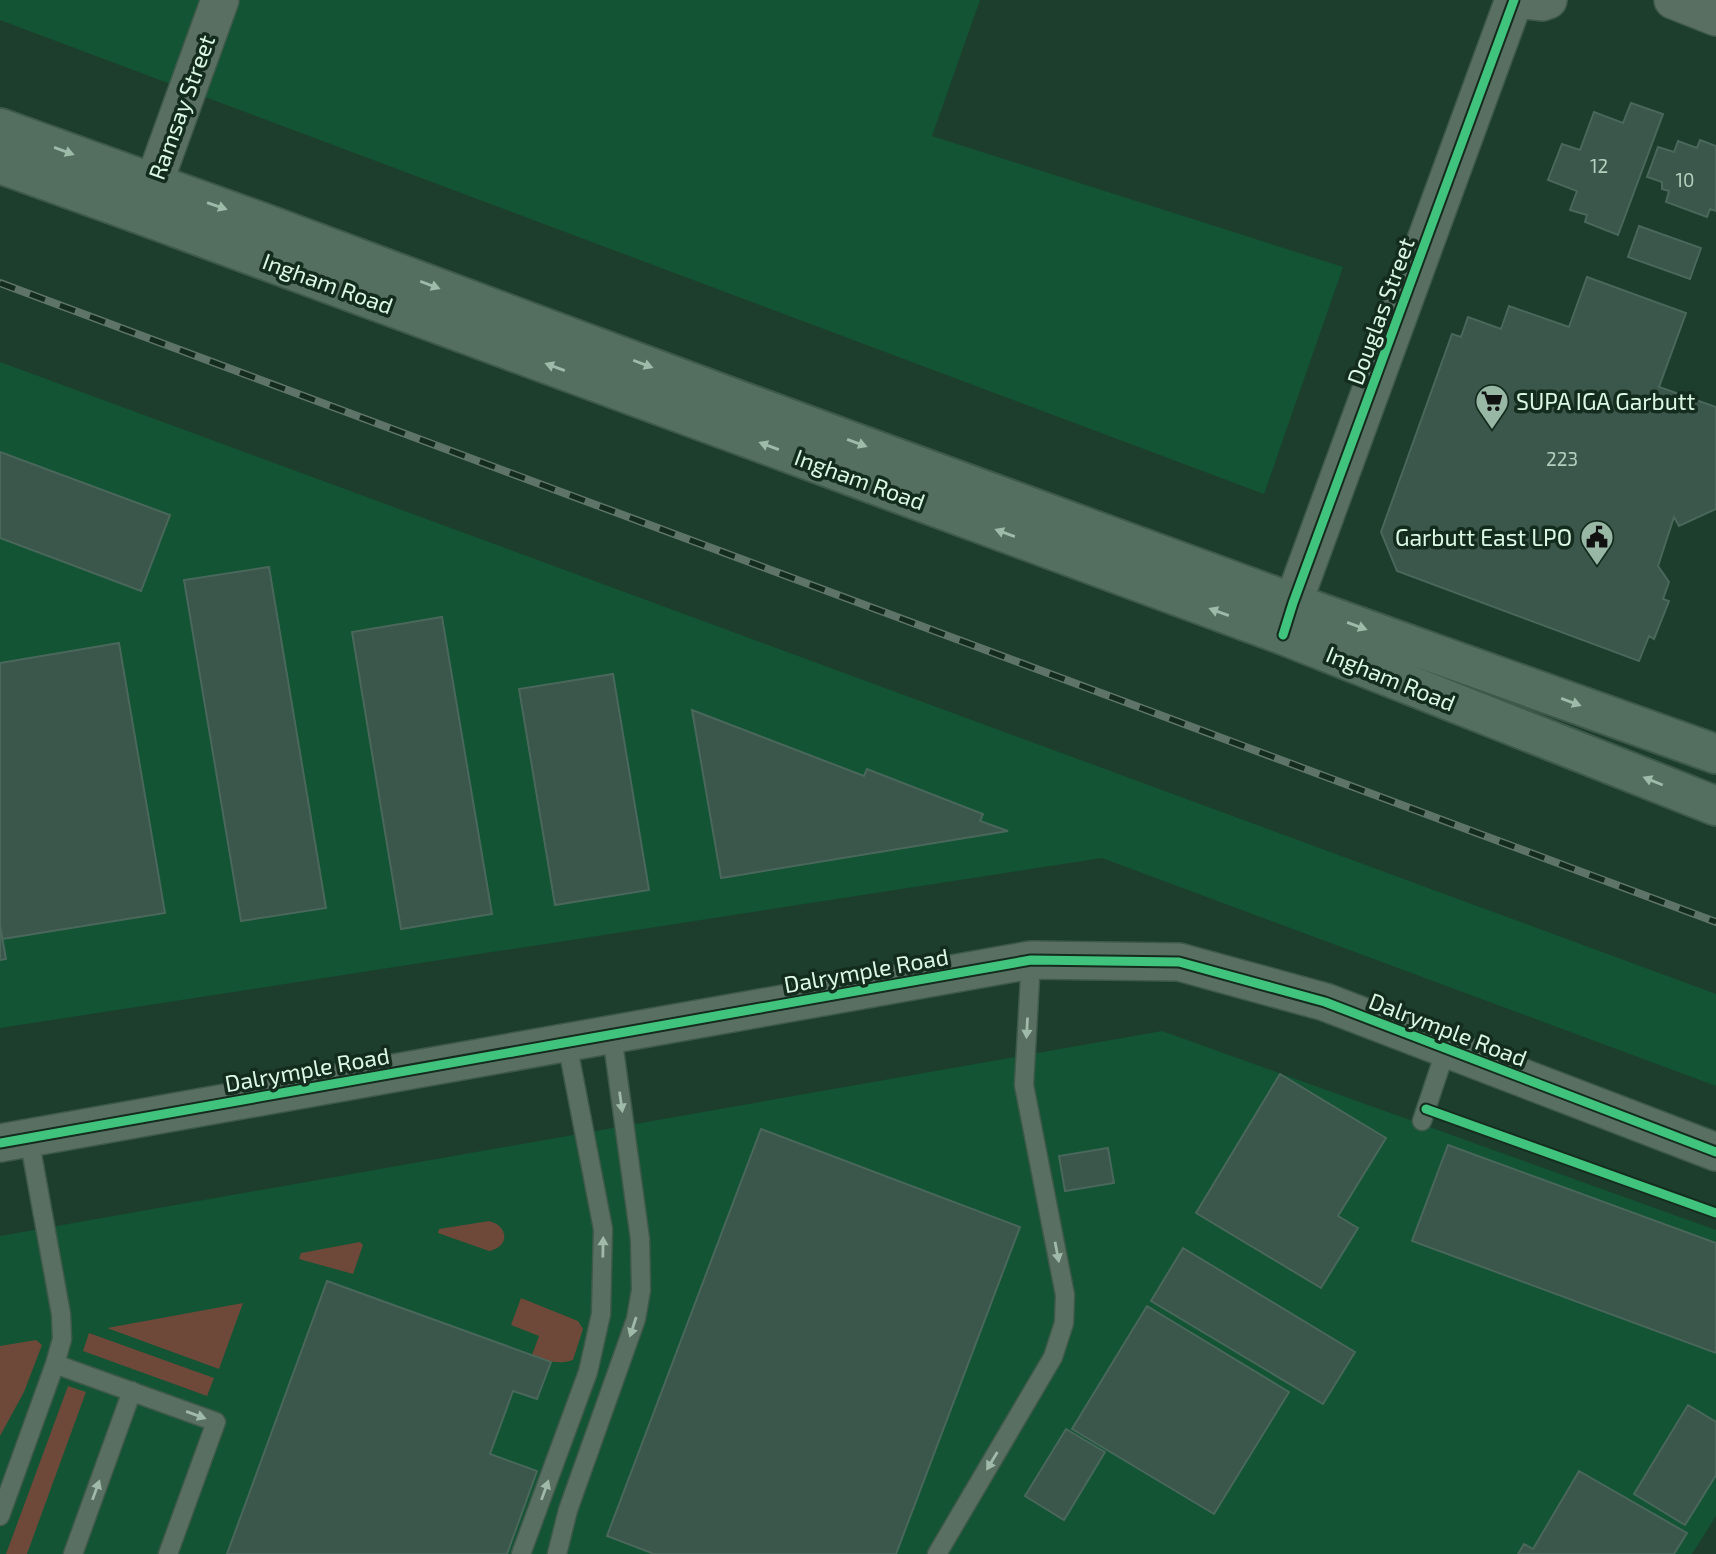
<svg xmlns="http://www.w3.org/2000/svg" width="1716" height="1554" font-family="'Exo 2',sans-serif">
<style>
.built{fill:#125434}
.green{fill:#6e4839}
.building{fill:#3b564b;stroke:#4a675b;stroke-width:2}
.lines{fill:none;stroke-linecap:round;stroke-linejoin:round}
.service-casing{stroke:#3e594a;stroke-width:21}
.minor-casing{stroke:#3e594a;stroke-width:40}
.secondary-casing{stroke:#3e594a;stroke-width:42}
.service{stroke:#596f62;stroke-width:18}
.minor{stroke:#596f62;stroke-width:37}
.secondary{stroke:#546f60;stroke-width:38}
.rail-casing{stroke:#5e7468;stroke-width:8}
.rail{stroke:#142c1e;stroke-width:5;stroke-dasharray:16;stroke-linecap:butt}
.cycleway-casing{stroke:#142c1e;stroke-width:13}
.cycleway{stroke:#40c37c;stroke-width:9}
.oneway{fill:#9ebaa9}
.oneway2{fill:#a0baaa}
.labels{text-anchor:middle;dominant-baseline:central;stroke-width:7;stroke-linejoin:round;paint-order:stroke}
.number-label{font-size:19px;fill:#b3d0be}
.street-label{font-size:23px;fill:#dbf8e5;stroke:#142c1e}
.poi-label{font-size:23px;fill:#dbf8e5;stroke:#142c1e;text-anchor:start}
</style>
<rect width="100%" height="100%" fill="#1d3e2d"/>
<path class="built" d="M 0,0 L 980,0 L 932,136 L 1343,267 L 1264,494 L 0,20 Z
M 0,362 L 1716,994 L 1716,1086 L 1102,858 L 0,1028 Z
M 1162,1031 L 1716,1230 L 1716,1516 L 1692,1554 L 0,1554 L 0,1236 Z"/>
<path class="green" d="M 489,1221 C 509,1226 510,1247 489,1251 L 438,1233 L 439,1229 Z
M 360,1242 L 363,1245 L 353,1274 L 299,1259 L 301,1253 Z
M 521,1298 L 578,1321 L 583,1329 L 573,1360 C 558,1365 546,1361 532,1355 L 539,1336 L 511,1325 Z
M 243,1303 L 219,1369 L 107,1328 Z
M 89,1333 L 214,1378 L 207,1396 L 83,1351 Z
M 36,1340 L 42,1345 L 24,1392 L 0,1436 L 0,1346 Z
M 68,1386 L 86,1392 L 27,1554 L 6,1554 Z"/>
<path class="building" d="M 1631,103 L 1663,114 L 1618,235 L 1585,222 L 1587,215 L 1570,210 L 1577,191 L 1548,180 L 1562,144 L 1580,150 L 1594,112 L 1623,123 Z
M 1700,140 L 1716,146 L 1716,211 L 1710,209 L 1707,217 L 1666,202 L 1669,191 L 1662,189 L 1662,182 L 1647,177 L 1658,147 L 1674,152 L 1678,141 L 1697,148 Z
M 1639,226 L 1701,248 L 1690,279 L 1628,257 Z
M 1587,277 L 1686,313 L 1659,387 L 1716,407 L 1716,509 L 1679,526 L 1674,517 L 1658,566 L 1669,582 L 1663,599 L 1669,601 L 1654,639 L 1649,636 L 1639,661 L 1397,571 L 1381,532 L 1452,334 L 1461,337 L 1468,317 L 1501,329 L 1509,306 L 1569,327 Z
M 0,452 L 170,515 L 141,591 L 0,538 Z
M 269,567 L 326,908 L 241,921 L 184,580 Z
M 442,617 L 492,914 L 401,929 L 352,632 Z
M 119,643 L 165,913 L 2,939 L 0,925 L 0,663 Z
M 613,674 L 649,890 L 555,905 L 519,689 Z
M 692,710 L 864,776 L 867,769 L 983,814 L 980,821 L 1008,831 L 721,878 Z
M 0,925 L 6,959 L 0,960 Z
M 1280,1074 L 1386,1138 L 1338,1216 L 1358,1228 L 1321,1288 L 1196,1213 Z
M 761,1129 L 1020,1227 L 896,1554 L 654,1554 L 607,1536 Z
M 1448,1145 L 1716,1243 L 1716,1353 L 1412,1241 Z
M 1108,1148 L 1114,1183 L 1065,1191 L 1059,1156 Z
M 1183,1248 L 1355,1352 L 1323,1404 L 1151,1301 Z
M 327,1281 L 551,1362 L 537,1399 L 513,1391 L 490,1454 L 537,1471 L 507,1554 L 227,1554 Z
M 1147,1306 L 1289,1392 L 1214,1514 L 1072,1429 Z
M 1688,1405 L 1716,1422 L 1716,1475 L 1685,1525 L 1634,1494 Z
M 1066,1429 L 1105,1452 L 1064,1520 L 1025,1496 Z
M 1579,1471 L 1687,1533 L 1674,1554 L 1518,1554 L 1524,1544 L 1533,1549 Z"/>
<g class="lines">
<defs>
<path id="service" d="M 1422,1121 L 1446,1049
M 55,1364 L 216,1422 L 168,1554
M 0,1516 L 55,1364 L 62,1339 L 61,1314 L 29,1138
M 73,1554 L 132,1391
M 521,1554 L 588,1372 L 601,1314 L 603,1229 L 567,1043
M 557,1554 L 568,1510 L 636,1319 L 641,1290 L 640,1239 L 612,1035
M 937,1554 L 1053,1357 L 1064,1323 L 1065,1295 L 1024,1085 L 1031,960"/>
<path id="minor" d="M 1526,0 L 1542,2 L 1548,0
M 1673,0 L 1716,17
M 143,213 L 220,0
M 1284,630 L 1293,603 L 1514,0
M 0,1143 L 1031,960 L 1179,962 L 1325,1002 L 1716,1152"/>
<path id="secondary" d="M 0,128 L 261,222 L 741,401 L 1293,603 L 1716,754
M 0,164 L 142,215 L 1283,635 L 1716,806"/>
</defs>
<use href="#service" class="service-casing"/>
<use href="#minor" class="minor-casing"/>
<use href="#secondary" class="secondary-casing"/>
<use href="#service" class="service"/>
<use href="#minor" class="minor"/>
<use href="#secondary" class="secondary"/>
<defs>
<path id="rail" d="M 0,283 L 1716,922"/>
</defs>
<use href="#rail" class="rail-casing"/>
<use href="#rail" class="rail"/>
<defs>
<path id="cycleway" d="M 1283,635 L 1293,603 L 1514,0
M 1426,1109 L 1716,1213
M 0,1143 L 1031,960 L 1179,962 L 1325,1002 L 1716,1152"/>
</defs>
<use href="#cycleway" class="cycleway-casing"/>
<use href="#cycleway" class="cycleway"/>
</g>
<defs><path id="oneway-solid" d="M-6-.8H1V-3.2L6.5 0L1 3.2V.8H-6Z" transform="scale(1.75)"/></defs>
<g class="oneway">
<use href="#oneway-solid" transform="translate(64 151) rotate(20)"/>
<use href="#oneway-solid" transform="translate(217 206) rotate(19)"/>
<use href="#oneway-solid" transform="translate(430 285) rotate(21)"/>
<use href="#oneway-solid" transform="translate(643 364) rotate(21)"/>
<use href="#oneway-solid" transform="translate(555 367) rotate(-160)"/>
<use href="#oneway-solid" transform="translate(857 443) rotate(20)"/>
<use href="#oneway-solid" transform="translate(769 446) rotate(-160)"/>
<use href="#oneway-solid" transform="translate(1005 533) rotate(-160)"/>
<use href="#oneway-solid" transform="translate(1219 612) rotate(-160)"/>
<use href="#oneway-solid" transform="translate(1357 626) rotate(20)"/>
<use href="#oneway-solid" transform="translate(1571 702) rotate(20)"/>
<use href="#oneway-solid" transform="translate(1653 781) rotate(-158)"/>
</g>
<g class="oneway2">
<use href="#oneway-solid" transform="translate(1027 1028) rotate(93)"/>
<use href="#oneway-solid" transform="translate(621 1102) rotate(82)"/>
<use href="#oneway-solid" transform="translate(603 1247) rotate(-89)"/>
<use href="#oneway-solid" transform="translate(1057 1252) rotate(79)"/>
<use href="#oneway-solid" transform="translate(633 1327) rotate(108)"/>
<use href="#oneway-solid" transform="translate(196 1415) rotate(20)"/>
<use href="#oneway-solid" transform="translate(992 1461) rotate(121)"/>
<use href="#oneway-solid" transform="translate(96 1490) rotate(-70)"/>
<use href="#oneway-solid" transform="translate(545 1490) rotate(-70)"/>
</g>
<defs>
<symbol id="supermarket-pin" viewBox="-11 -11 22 30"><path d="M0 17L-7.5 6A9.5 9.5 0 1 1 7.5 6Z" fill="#98b7a5" stroke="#142c1e"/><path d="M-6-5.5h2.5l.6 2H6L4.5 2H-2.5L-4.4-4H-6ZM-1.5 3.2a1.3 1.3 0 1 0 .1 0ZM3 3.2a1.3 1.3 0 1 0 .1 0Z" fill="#111"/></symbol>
<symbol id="civic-pin" viewBox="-11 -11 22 30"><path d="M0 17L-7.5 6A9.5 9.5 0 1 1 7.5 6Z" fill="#98b7a5" stroke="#142c1e"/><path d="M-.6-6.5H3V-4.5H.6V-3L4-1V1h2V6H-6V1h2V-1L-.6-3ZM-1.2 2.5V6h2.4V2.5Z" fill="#111"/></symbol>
</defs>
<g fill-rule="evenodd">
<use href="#supermarket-pin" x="1473" y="382" width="38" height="52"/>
<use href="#civic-pin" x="1578" y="518" width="38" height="52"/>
</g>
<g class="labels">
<g class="number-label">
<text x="1599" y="165">12</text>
<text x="1685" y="179">10</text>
<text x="1562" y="458">223</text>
</g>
<g class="street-label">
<text transform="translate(181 107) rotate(-70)">Ramsay Street</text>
<text transform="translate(328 283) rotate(20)">Ingham Road</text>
<text transform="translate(1380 311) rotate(-70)">Douglas Street</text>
<text transform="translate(860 479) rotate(20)">Ingham Road</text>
<text transform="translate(1391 678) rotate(22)">Ingham Road</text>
<text transform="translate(866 970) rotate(-10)">Dalrymple Road</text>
<text transform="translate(1448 1029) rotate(21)">Dalrymple Road</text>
<text transform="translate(307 1069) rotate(-10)">Dalrymple Road</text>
</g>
<g class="poi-label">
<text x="1516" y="401">SUPA IGA Garbutt</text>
<text x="1572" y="537" text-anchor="end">Garbutt East LPO</text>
</g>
</g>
</svg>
